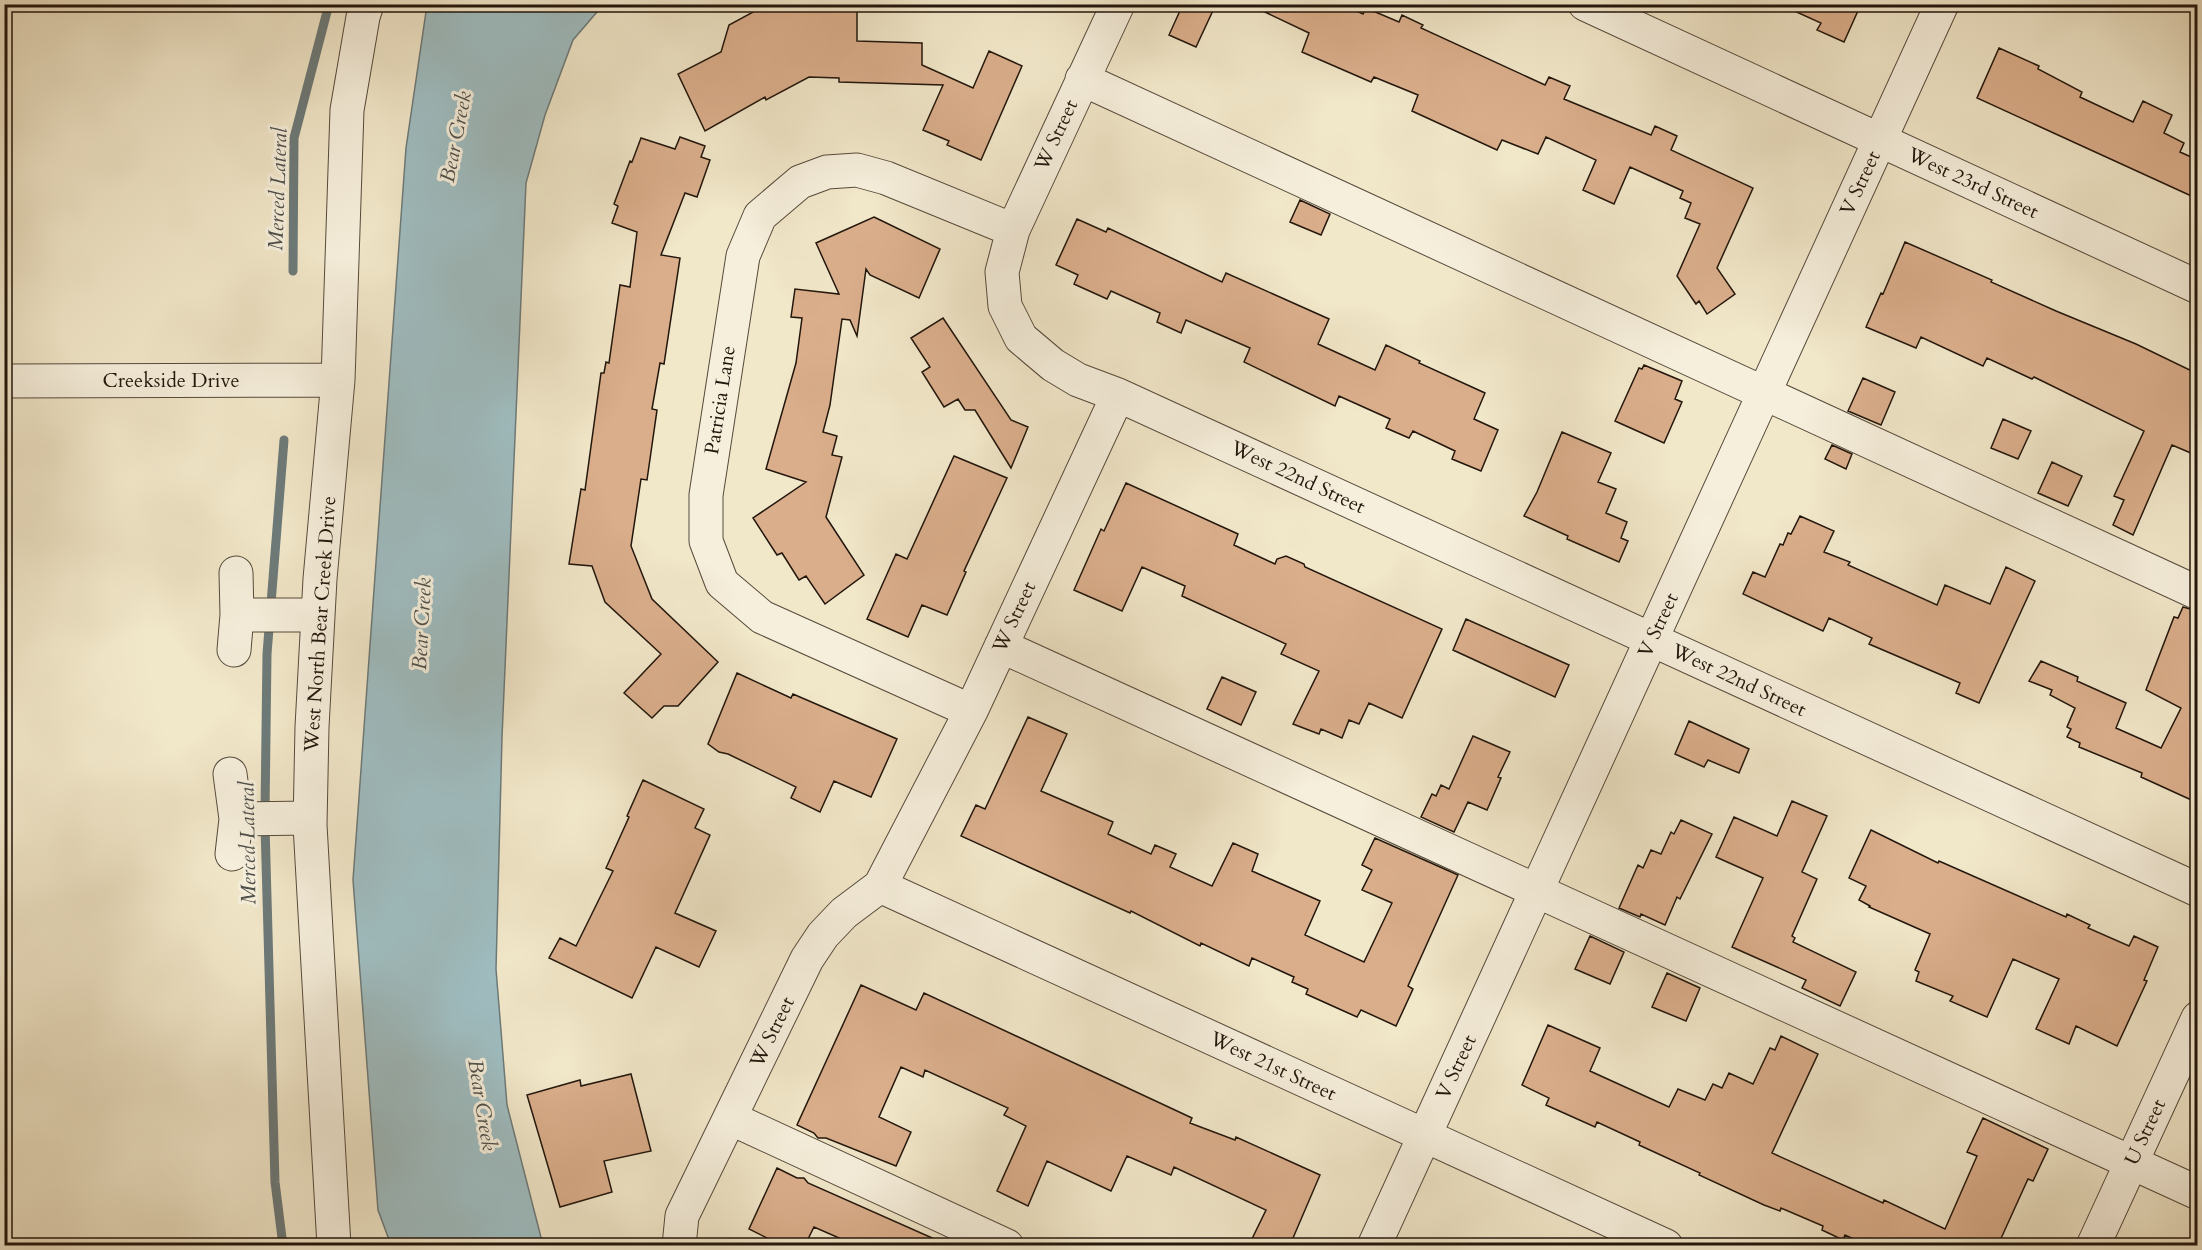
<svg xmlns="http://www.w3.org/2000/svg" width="2202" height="1250" font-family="Cardo,serif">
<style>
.water{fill:#9fbdc1;stroke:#6d7a79;stroke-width:1.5}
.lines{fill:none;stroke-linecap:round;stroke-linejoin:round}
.stream{stroke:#6d7a79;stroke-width:9}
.building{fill:#daae8b;stroke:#22160c;stroke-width:1.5}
.minor-casing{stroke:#564a3b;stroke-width:35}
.minor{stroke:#f6efdc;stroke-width:33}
.labels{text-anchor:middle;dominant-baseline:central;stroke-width:6;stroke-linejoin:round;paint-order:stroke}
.street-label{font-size:20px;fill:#22160c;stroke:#f6efdc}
.water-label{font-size:21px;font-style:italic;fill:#4e504b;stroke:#f6efdc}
</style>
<rect width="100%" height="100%" fill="#f1e7c9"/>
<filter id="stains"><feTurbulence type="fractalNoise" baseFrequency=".00333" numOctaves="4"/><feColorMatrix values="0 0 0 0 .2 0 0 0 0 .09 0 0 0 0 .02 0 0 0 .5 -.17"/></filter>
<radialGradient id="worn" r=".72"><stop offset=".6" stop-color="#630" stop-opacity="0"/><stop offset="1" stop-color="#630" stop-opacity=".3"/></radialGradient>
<path class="water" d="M 427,5 L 603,5 L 573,40 L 545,115 L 526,183 L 502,737 L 496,969 L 507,1105 L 543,1245 L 391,1245 L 378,1210 L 353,880 L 406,148 Z"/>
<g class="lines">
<path class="stream" d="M 293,271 L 294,138 L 329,4
M 265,812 L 267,654 L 284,440
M 265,826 L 275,1182 L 283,1246"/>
</g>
<path class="building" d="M 768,4 L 857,4 L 857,41 L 922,43 L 922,65 L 973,88 L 989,51 L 1022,66 L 981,160 L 947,145 L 949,141 L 923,130 L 943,85 L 839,82 L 839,78 L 809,77 L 766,100 L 765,97 L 705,131 L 678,74 L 721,52 L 729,25 Z
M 1183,4 L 1216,4 L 1196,47 L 1169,35 Z
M 1248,4 L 1341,4 L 1363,14 L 1366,8 L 1399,22 L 1402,15 L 1423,25 L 1421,28 L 1545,85 L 1549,77 L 1570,86 L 1564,99 L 1651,135 L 1655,126 L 1677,136 L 1671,150 L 1753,188 L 1717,268 L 1735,294 L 1707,314 L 1699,301 L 1696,304 L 1677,276 L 1700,224 L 1685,218 L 1691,203 L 1680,198 L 1683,191 L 1630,167 L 1614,204 L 1583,190 L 1596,160 L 1546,137 L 1538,154 L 1502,140 L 1497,150 L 1412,111 L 1418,95 L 1374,77 L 1371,82 L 1302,52 L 1309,33 Z
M 1779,4 L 1861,4 L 1844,42 L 1817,30 L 1821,23 Z
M 1999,48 L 2039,66 L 2038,69 L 2082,92 L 2080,97 L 2133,122 L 2143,101 L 2172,115 L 2164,133 L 2184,143 L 2180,152 L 2198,160 L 2198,199 L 1977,98 Z
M 680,137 L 705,146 L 701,157 L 710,160 L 697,197 L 685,193 L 661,255 L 680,258 L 664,364 L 660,363 L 652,409 L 657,410 L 647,480 L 641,479 L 631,546 L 652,599 L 718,662 L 678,706 L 664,706 L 652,718 L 624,693 L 661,654 L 605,602 L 592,566 L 569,564 L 581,489 L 585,490 L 601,373 L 604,373 L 606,362 L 609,363 L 620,285 L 630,287 L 637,232 L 612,223 L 618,206 L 614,204 L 630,161 L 632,162 L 641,138 L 675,149 Z
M 1300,200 L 1330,214 L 1321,235 L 1290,222 Z
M 874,217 L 940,249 L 919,298 L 870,275 L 866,269 L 857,336 L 850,320 L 842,319 L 830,405 L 823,432 L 837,436 L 832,455 L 842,457 L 826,517 L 864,575 L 825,604 L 806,576 L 799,580 L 782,553 L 777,555 L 753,518 L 806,482 L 766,469 L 796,363 L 802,318 L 791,317 L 795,289 L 839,294 L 816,243 Z
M 1077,219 L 1106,232 L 1108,228 L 1222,282 L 1226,273 L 1329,319 L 1318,344 L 1375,370 L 1386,345 L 1420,361 L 1419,363 L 1485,393 L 1474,419 L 1498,430 L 1481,471 L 1452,459 L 1455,451 L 1413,431 L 1409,438 L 1386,428 L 1390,419 L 1339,396 L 1335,406 L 1244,362 L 1250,348 L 1186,320 L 1181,333 L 1157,322 L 1160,313 L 1111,291 L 1107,299 L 1074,284 L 1078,275 L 1056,265 Z
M 1905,242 L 1992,280 L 1991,282 L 2056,311 L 2136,344 L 2198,374 L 2198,456 L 2172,445 L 2133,535 L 2113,525 L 2124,500 L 2114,496 L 2144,431 L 2034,377 L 2032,379 L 1987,358 L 1983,366 L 1921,337 L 1916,348 L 1866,327 L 1881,293 L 1883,294 Z
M 943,318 L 1011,420 L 1028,427 L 1011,468 L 975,410 L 965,410 L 958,399 L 944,407 L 922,372 L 930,367 L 911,338 Z
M 1644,365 L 1682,381 L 1675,399 L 1682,402 L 1664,443 L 1615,421 L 1639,368 L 1642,369 Z
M 1863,378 L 1895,392 L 1881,425 L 1848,411 Z
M 2003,419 L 2031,431 L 2018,459 L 1991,448 Z
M 1562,432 L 1611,453 L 1598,482 L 1616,489 L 1606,513 L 1627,522 L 1621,538 L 1628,541 L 1619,562 L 1567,539 L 1568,536 L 1524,516 L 1537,492 Z
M 1832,445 L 1852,454 L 1846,469 L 1825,459 Z
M 954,456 L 1007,478 L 964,571 L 966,572 L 947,615 L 922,605 L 908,637 L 867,619 L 896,554 L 907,559 Z
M 2052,462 L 2082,476 L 2068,506 L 2038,493 Z
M 1126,483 L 1238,534 L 1234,545 L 1275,564 L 1277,559 L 1286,556 L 1304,564 L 1305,567 L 1442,629 L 1402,718 L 1369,703 L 1359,724 L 1349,720 L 1342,738 L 1321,729 L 1319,734 L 1293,724 L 1319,671 L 1281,654 L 1286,644 L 1182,596 L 1185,586 L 1142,567 L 1122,611 L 1074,590 L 1101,529 L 1104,531 Z
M 1800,516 L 1834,531 L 1824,552 L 1850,562 L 1848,565 L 1937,605 L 1945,585 L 1990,604 L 2006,567 L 2035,581 L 1979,703 L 1956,693 L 1960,683 L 1869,644 L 1872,638 L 1829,618 L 1823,631 L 1743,594 L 1753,572 L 1765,577 L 1780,544 L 1783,545 L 1788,533 L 1791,534 Z
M 2183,607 L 2198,611 L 2198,803 L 2141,777 L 2142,773 L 2079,747 L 2080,743 L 2067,737 L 2071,729 L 2067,727 L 2075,708 L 2050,695 L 2052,690 L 2029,681 L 2041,661 L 2078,677 L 2077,681 L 2126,703 L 2116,728 L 2161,748 L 2181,708 L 2146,690 L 2174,617 L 2178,618 Z
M 1466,619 L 1569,665 L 1555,697 L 1453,650 Z
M 737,673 L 791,698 L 793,694 L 897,739 L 871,797 L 834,781 L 820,812 L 791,798 L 796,787 L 728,754 L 719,752 L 708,744 Z
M 1222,677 L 1256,692 L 1241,725 L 1207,709 Z
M 1028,717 L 1067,734 L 1041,791 L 1113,822 L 1108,834 L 1151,854 L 1155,845 L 1176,854 L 1170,867 L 1212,886 L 1233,843 L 1258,854 L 1252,871 L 1320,901 L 1305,935 L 1364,962 L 1392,903 L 1362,890 L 1372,870 L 1362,865 L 1375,838 L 1458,875 L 1408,986 L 1413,989 L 1396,1026 L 1361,1010 L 1357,1017 L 1306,994 L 1308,989 L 1292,982 L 1294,977 L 1252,958 L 1249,966 L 1201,943 L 1200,946 L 1131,911 L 1130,913 L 961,836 L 976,805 L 985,809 Z
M 1689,721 L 1749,749 L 1739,773 L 1708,760 L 1704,767 L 1675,754 Z
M 1473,736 L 1510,752 L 1498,777 L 1501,778 L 1487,810 L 1468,802 L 1454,832 L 1421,817 L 1432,794 L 1436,796 L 1441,785 L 1449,789 Z
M 643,780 L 704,809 L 695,828 L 710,835 L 675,913 L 716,931 L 699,967 L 656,947 L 632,998 L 549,958 L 560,938 L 576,946 L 613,871 L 606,868 L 629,817 L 627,816 Z
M 1792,801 L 1827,816 L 1802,872 L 1817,879 L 1792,936 L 1795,938 L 1793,942 L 1856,972 L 1840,1006 L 1802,988 L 1806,980 L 1732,947 L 1763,878 L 1716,857 L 1734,817 L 1777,836 Z
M 1681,820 L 1712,834 L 1680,899 L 1677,897 L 1665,925 L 1641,914 L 1640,917 L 1619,908 L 1638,865 L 1643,868 L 1651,850 L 1661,854 L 1671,832 L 1674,834 Z
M 1871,830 L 1938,863 L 1939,861 L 2066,917 L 2067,914 L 2090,925 L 2088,928 L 2129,946 L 2134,936 L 2158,947 L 2144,980 L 2147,981 L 2117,1046 L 2076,1026 L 2069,1044 L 2036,1029 L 2059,979 L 2013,959 L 1987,1017 L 1950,1001 L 1953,996 L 1916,981 L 1919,972 L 1915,970 L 1930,934 L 1869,907 L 1870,906 L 1859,900 L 1866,886 L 1849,878 Z
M 1590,936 L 1624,952 L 1610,984 L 1575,969 Z
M 1667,973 L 1700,988 L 1686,1021 L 1652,1007 Z
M 861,985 L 916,1010 L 924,993 L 1192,1118 L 1190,1123 L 1235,1140 L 1236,1137 L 1320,1175 L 1290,1245 L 1249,1245 L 1266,1210 L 1174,1167 L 1171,1175 L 1127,1156 L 1111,1191 L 1047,1161 L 1028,1206 L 997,1191 L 1026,1126 L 1004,1115 L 1008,1108 L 925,1070 L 923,1077 L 901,1067 L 879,1117 L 911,1132 L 896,1166 L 826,1138 L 818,1138 L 814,1133 L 797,1125 Z
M 1548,1025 L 1600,1048 L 1590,1071 L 1669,1107 L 1678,1089 L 1705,1100 L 1713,1084 L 1722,1088 L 1729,1073 L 1753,1084 L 1770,1048 L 1775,1050 L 1781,1036 L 1818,1054 L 1772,1153 L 1883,1203 L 1884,1200 L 1945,1229 L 1977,1156 L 1967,1152 L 1983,1118 L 2048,1149 L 2033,1181 L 2028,1179 L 1998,1245 L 1867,1245 L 1845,1235 L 1843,1240 L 1822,1230 L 1823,1226 L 1781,1208 L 1780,1211 L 1764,1205 L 1699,1175 L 1700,1173 L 1639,1145 L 1640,1142 L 1597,1122 L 1595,1127 L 1546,1105 L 1549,1098 L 1522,1085 Z
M 631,1074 L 651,1151 L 604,1161 L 612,1192 L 560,1207 L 527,1095 L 580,1080 L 581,1086 Z
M 777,1168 L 797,1178 L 804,1178 L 808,1183 L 948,1245 L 855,1245 L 814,1227 L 805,1245 L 772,1245 L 769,1239 L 749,1229 Z"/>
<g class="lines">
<defs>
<path id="minor" d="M 1585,4 L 2198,287
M 1082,79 L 2198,593
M 4,381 L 338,380
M 1118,395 L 2198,890
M 236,573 L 237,615
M 1001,646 L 2198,1193
M 234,650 L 237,615 L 318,615
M 971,711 L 762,617 L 722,583 L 706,541 L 706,495 L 743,256 L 760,216 L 800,182 L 827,172 L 857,170 L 886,178 L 1013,230
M 230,774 L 236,819 L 310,818
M 232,854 L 236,819
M 880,886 L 1666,1246
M 730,1118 L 1007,1246
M 334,1246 L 310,825 L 312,727 L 320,579 L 338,380 L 347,110 L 363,17 L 367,4
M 679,1246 L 682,1216 L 807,959 L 823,935 L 844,913 L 880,886 L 971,711 L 1118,395 L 1078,380 L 1053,365 L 1021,338 L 1005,306 L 1002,272 L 1013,230 L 1118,4
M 1374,1246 L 1942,4
M 2093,1246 L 2198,1018"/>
</defs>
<use href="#minor" class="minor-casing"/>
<use href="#minor" class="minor"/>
</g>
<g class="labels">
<g class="street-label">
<text transform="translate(1056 135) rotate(-65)">W Street</text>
<text transform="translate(1860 183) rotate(-65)">V Street</text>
<text transform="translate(1973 183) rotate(25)">West 23rd Street</text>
<text x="171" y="380">Creekside Drive</text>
<text transform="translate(720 400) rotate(-81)">Patricia Lane</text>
<text transform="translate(1298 477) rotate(25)">West 22nd Street</text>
<text transform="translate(1014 617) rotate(-65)">W Street</text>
<text transform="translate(320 624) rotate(-86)">West North Bear Creek Drive</text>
<text transform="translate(1658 625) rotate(-65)">V Street</text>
<text transform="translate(1739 680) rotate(25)">West 22nd Street</text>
<text transform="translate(772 1032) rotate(-64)">W Street</text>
<text transform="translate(1273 1066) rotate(25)">West 21st Street</text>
<text transform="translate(1456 1067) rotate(-65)">V Street</text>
<text transform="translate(2145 1132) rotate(-65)">U Street</text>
</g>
<g class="water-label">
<text transform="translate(456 137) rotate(-79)">Bear Creek</text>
<text transform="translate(278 189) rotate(-88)">Merced Lateral</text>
<text transform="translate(422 624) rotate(-87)">Bear Creek</text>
<text transform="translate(248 843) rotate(-91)">Merced Lateral</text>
<text transform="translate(482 1105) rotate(81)">Bear Creek</text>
</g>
</g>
<rect width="2202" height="1250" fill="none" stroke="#f1e7c9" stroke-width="24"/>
<rect x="6" y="6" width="2190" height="1238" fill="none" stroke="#22160c" stroke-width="3"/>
<rect x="12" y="12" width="2178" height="1226" fill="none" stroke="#22160c" stroke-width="1.5"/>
<rect width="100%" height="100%" filter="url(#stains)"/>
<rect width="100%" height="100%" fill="url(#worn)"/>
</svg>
